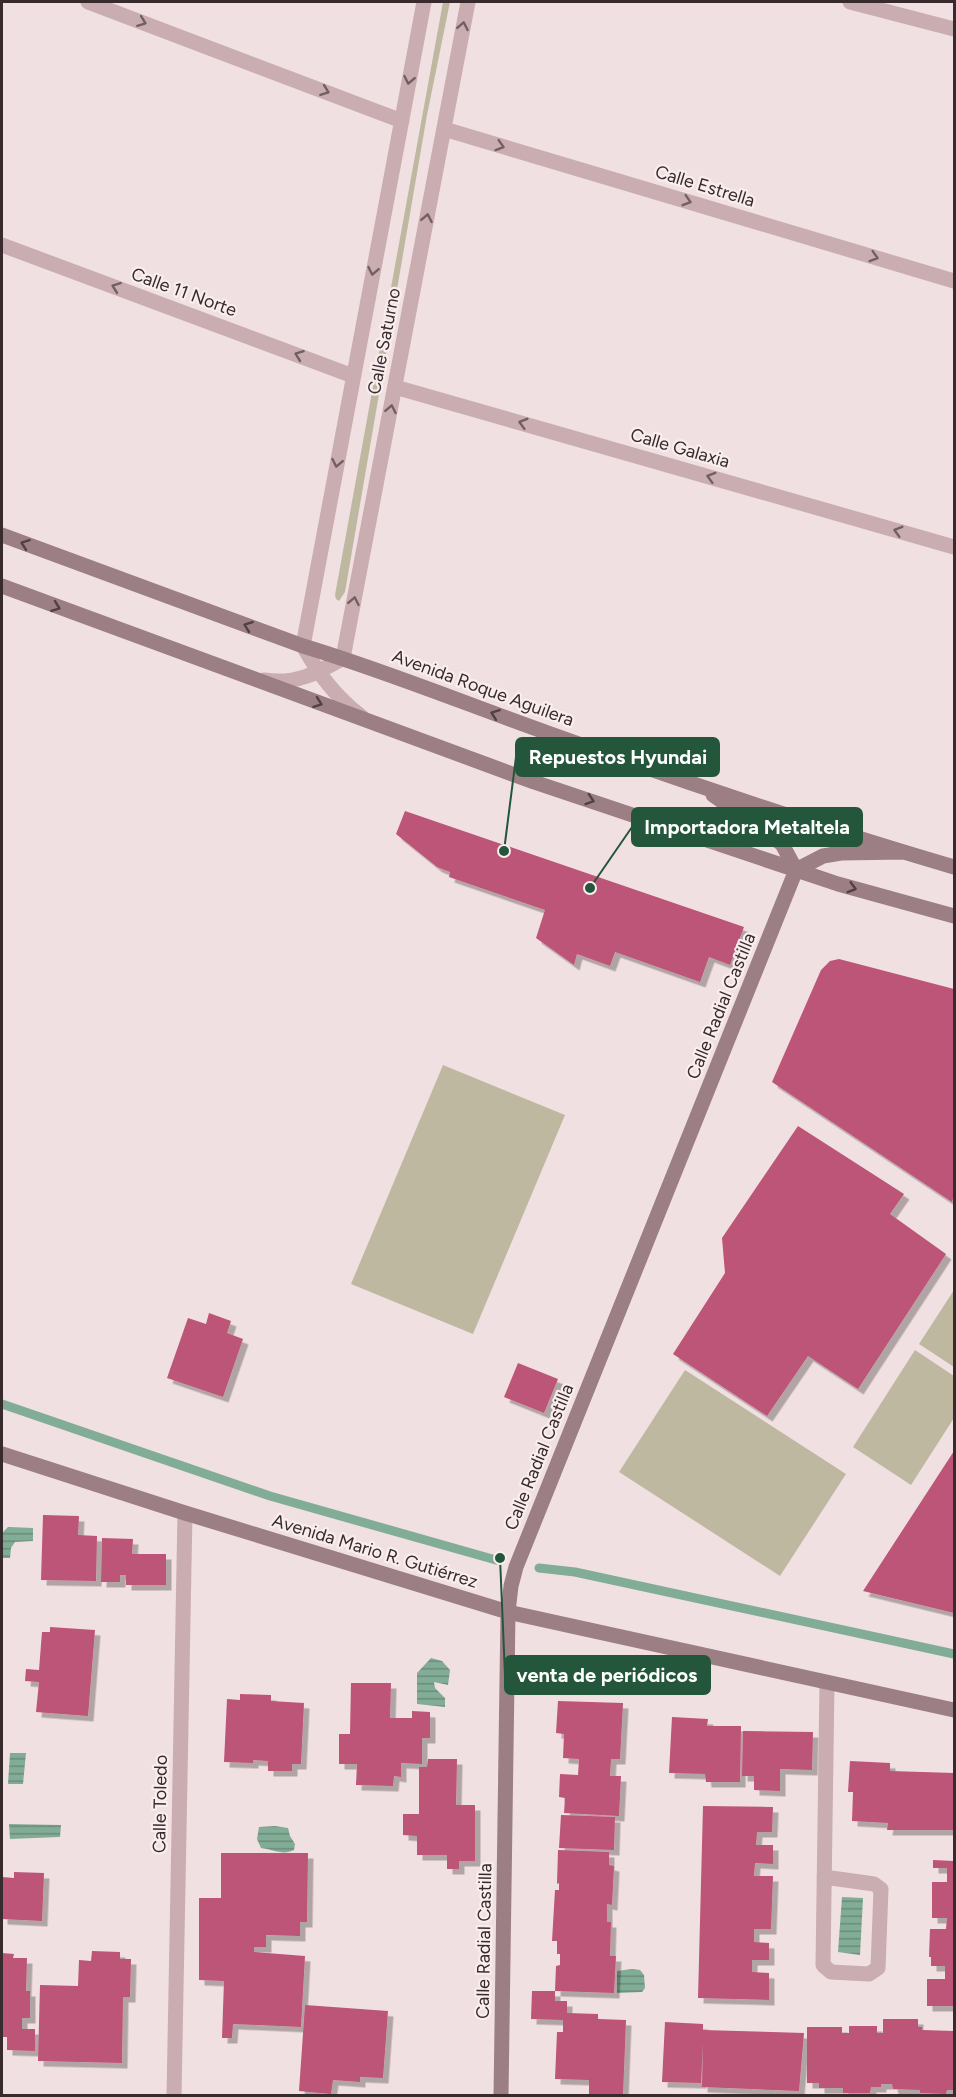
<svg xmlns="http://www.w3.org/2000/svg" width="956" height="2097" font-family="Figtree,sans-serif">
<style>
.grass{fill:#bfb8a1}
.water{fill:url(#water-rules)}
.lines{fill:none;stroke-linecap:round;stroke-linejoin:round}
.stream{stroke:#81ac95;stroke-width:9}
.building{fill:#bc5477;filter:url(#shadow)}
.street{stroke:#c9adb0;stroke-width:15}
.secondary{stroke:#9c7e85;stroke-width:15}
.oneway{stroke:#725f62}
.oneway2{stroke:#514044}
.labels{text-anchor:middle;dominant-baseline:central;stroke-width:4.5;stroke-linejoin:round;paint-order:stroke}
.street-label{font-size:18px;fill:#382b2e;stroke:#f9eded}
.leader{fill:none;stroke:#24563c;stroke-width:2}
.callout-dot{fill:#24563c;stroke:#f9eded;stroke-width:2}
.callout{fill:#24563c;stroke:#24563c;stroke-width:2}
.callout-label{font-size:20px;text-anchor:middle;font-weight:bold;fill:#fff}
</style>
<defs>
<pattern id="water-rules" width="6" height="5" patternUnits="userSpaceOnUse" patternTransform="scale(1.5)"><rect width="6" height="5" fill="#81ac95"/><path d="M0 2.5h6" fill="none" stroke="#6b8c7a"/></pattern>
<filter id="shadow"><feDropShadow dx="5.5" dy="5.5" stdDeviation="0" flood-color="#0004"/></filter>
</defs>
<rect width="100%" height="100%" fill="#f1e0e1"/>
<path class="grass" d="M 443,2 L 450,2 L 427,115 L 345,592 L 339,601 L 336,599 L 335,595 Z
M 443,1065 L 565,1115 L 473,1334 L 351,1284 Z
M 954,1290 L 954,1367 L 919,1344 Z
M 915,1350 L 954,1376 L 954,1418 L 911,1485 L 853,1447 Z
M 685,1370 L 846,1474 L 780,1576 L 619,1472 Z"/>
<path class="water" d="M 8,1527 L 33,1528 L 33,1541 L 15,1542 L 11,1548 L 10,1558 L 2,1558 L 2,1533 Z
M 431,1658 L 442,1661 L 450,1670 L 448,1685 L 434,1682 L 435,1688 L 445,1698 L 445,1707 L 417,1704 L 417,1673 Z
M 10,1753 L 26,1753 L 23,1784 L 8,1784 Z
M 9,1824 L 61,1825 L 60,1837 L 10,1839 Z
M 275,1826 L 288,1828 L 290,1836 L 295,1844 L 294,1850 C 282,1856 273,1849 261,1848 L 257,1839 L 259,1827 Z
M 842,1897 L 863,1898 L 860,1955 L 838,1952 Z
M 632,1969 L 640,1970 L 644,1975 L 645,1988 L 642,1992 L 617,1993 L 617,1971 Z"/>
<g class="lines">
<path class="stream" d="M 2,1404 L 270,1496 L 496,1560
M 539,1568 L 575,1572 L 954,1654"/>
</g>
<path class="building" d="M 405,811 L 744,927 L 730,965 L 709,957 L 700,982 L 615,952 L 610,966 L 577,954 L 574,965 L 536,938 L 545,910 L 449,877 L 450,872 L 437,867 L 396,834 Z
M 839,959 L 954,989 L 954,1195 L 952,1202 L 772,1082 L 821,970 L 830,961 Z
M 798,1126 L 904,1194 L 890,1214 L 946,1254 L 858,1389 L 808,1356 L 767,1416 L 673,1354 L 725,1273 L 722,1238 Z
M 209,1313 L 231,1321 L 227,1333 L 243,1339 L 223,1397 L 167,1378 L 188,1318 L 206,1324 Z
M 518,1363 L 558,1379 L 544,1413 L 504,1397 Z
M 954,1451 L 954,1613 L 863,1591 Z
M 43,1515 L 79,1516 L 78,1535 L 97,1536 L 96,1581 L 41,1580 Z
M 102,1538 L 133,1539 L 132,1554 L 166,1554 L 166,1585 L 126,1585 L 126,1575 L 120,1575 L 120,1582 L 101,1582 Z
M 50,1627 L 95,1630 L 88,1716 L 36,1712 L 39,1682 L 25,1681 L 26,1669 L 39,1670 L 42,1632 L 50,1632 Z
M 351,1683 L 391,1683 L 390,1718 L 412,1718 L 412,1711 L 430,1712 L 430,1738 L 422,1738 L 422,1764 L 401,1763 L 401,1777 L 394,1776 L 393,1786 L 356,1785 L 357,1764 L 339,1764 L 339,1734 L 350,1734 Z
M 240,1694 L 271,1695 L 271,1701 L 304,1703 L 301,1764 L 292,1764 L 292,1771 L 268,1771 L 268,1761 L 253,1760 L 253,1763 L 224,1762 L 227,1699 L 240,1700 Z
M 558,1701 L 623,1703 L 620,1759 L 611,1759 L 610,1776 L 621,1776 L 619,1816 L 564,1813 L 565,1798 L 559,1797 L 560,1774 L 578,1775 L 579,1759 L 563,1758 L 564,1734 L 556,1733 Z
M 672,1717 L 708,1719 L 707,1726 L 741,1726 L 740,1782 L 706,1782 L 705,1774 L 669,1773 Z
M 743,1731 L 813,1732 L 812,1770 L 780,1769 L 780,1791 L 754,1790 L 754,1776 L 742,1776 Z
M 428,1759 L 457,1759 L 456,1805 L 475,1805 L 475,1861 L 459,1861 L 459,1869 L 447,1869 L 447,1855 L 417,1855 L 417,1836 L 403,1835 L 403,1814 L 419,1814 L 419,1767 L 427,1767 Z
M 850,1761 L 890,1763 L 890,1771 L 954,1773 L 954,1830 L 887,1830 L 888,1823 L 852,1821 L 853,1792 L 848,1792 Z
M 703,1806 L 773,1807 L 772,1832 L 757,1832 L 756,1845 L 773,1845 L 773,1864 L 755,1863 L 754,1876 L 773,1876 L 771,1929 L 754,1929 L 754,1942 L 769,1943 L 769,1960 L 752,1960 L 752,1972 L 769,1973 L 769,2000 L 698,1998 Z
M 561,1815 L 615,1817 L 614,1850 L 559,1848 Z
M 558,1850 L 609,1852 L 609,1865 L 614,1866 L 612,1905 L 607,1904 L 607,1922 L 611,1922 L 610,1956 L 616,1956 L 614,1993 L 555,1991 L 555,2001 L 567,2001 L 567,2013 L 598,2014 L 598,2019 L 626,2020 L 623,2096 L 589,2096 L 589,2080 L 555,2079 L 557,2032 L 563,2032 L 563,2020 L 531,2019 L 532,1991 L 555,1991 L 556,1966 L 560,1965 L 560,1954 L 557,1954 L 557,1941 L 552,1941 L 555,1890 L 559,1890 L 559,1883 L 557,1884 Z
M 221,1853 L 308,1853 L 307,1922 L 300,1922 L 300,1936 L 266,1935 L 266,1947 L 254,1947 L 254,1952 L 305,1956 L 301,2027 L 233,2024 L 232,2038 L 222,2038 L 224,1981 L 199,1980 L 199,1898 L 221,1898 Z
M 933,1860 L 954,1861 L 954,2006 L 927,2006 L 927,1979 L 945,1979 L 945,1966 L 931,1966 L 931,1957 L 929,1957 L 930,1929 L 946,1929 L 947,1918 L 932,1918 L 932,1882 L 947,1882 L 947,1868 L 933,1868 Z
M 14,1872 L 44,1873 L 42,1921 L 2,1919 L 2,1877 L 14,1878 Z
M 92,1951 L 120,1952 L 120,1959 L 131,1959 L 130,1997 L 123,1997 L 122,2063 L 38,2061 L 40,1985 L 78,1986 L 79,1960 L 91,1961 Z
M 2,1953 L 14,1954 L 13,1958 L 27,1958 L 26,1991 L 30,1991 L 30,2018 L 22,2018 L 22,2029 L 35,2029 L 35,2051 L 7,2050 L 7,2037 L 2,2037 Z
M 305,2005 L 388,2011 L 383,2078 L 360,2077 L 360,2082 L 333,2080 L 331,2094 L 299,2091 Z
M 883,2019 L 918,2019 L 918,2027 L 922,2027 L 922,2030 L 954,2031 L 954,2090 L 947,2090 L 946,2094 L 920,2093 L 920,2090 L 893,2089 L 892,2084 L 881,2084 L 881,2087 L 871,2087 L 870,2093 L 843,2093 L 843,2088 L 819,2088 L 819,2083 L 807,2083 L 807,2027 L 842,2027 L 842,2033 L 849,2033 L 849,2026 L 877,2026 L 877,2033 L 883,2033 Z
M 665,2022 L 703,2024 L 703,2030 L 804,2033 L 799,2091 L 702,2087 L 703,2042 L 701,2083 L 662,2082 Z"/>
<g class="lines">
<path class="street" d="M 88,2 L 402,121
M 850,2 L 954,29
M 444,129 L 954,281
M 2,245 L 353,376
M 395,387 L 954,547
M 264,680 C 295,685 318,673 343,658 L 468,2
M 362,717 C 336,697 319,675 303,646 L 424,2
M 824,1877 L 874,1884 L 881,1889 L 878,1968 L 869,1974 L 831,1972 L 823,1965 L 827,1683
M 174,2096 L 185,1513"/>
<path class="secondary" d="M 2,535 L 303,646 C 386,671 466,704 548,733 C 682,781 817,827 954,867
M 2,586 L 534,782 L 838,884 L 954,916
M 713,795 L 782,844 L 796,870
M 2,1454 L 185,1513 L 508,1612 L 954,1710
M 501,2096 L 508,1612 L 511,1586 L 516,1567 L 796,870 L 823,856 L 841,853 L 904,852"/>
</g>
<defs><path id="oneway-chevron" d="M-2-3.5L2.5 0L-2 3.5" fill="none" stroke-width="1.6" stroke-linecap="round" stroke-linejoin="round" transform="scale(1.5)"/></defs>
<g class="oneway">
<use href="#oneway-chevron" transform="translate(142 22) rotate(21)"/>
<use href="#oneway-chevron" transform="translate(463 26) rotate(-79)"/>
<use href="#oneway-chevron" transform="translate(409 80) rotate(101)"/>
<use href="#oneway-chevron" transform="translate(325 91) rotate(21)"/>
<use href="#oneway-chevron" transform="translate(500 146) rotate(17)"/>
<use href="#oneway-chevron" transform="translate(687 201) rotate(17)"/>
<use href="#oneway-chevron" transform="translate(427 218) rotate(-79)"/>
<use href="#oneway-chevron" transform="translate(874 257) rotate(17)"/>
<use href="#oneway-chevron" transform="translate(373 271) rotate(101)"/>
<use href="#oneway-chevron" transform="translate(116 287) rotate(-160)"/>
<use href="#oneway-chevron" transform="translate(299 355) rotate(-160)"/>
<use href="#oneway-chevron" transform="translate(391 409) rotate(-79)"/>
<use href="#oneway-chevron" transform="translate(523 423) rotate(-164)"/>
<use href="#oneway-chevron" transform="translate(337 463) rotate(101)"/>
<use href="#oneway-chevron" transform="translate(711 477) rotate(-164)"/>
<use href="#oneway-chevron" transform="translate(898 531) rotate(-164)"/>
<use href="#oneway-chevron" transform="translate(354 601) rotate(-79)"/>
</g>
<g class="oneway2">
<use href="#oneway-chevron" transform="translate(25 544) rotate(-160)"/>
<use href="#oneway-chevron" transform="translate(56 607) rotate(20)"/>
<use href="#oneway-chevron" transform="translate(248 626) rotate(-160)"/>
<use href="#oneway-chevron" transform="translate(318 703) rotate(20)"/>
<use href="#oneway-chevron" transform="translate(495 714) rotate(-160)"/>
<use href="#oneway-chevron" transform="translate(590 800) rotate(18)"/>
<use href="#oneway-chevron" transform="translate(852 888) rotate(16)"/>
</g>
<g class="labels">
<g class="street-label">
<text transform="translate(705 186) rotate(17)">Calle Estrella</text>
<text transform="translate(184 292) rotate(20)">Calle 11 Norte</text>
<text transform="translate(384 341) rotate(-79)">Calle Saturno</text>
<text transform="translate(680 448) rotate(16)">Calle Galaxia</text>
<text transform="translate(483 688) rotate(20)">Avenida Roque Aguilera</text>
<text transform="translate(721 1006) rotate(-68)">Calle Radial Castilla</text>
<text transform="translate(539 1457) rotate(-68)">Calle Radial Castilla</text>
<text transform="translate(375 1551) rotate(17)">Avenida Mario R. Gutiérrez</text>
<text transform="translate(160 1804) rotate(-89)">Calle Toledo</text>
<text transform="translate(484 1941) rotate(-89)">Calle Radial Castilla</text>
</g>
</g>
<path class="leader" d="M504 851L516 757M590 888L632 827M500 1558L505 1675"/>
<g class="callout-dot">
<circle cx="504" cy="851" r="6"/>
<circle cx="590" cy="888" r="6"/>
<circle cx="500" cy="1558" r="6"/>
</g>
<g class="callout">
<rect x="516" y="738" width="203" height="38" rx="6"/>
<rect x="632" y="808" width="230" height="38" rx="6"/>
<rect x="505" y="1656" width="205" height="38" rx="6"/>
</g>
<g class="callout-label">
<text x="618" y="764">Repuestos Hyundai</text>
<text x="747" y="834">Importadora Metaltela</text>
<text x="607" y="1682">venta de periódicos</text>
</g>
<rect width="956" height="2097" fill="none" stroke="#382b2e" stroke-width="6"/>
</svg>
